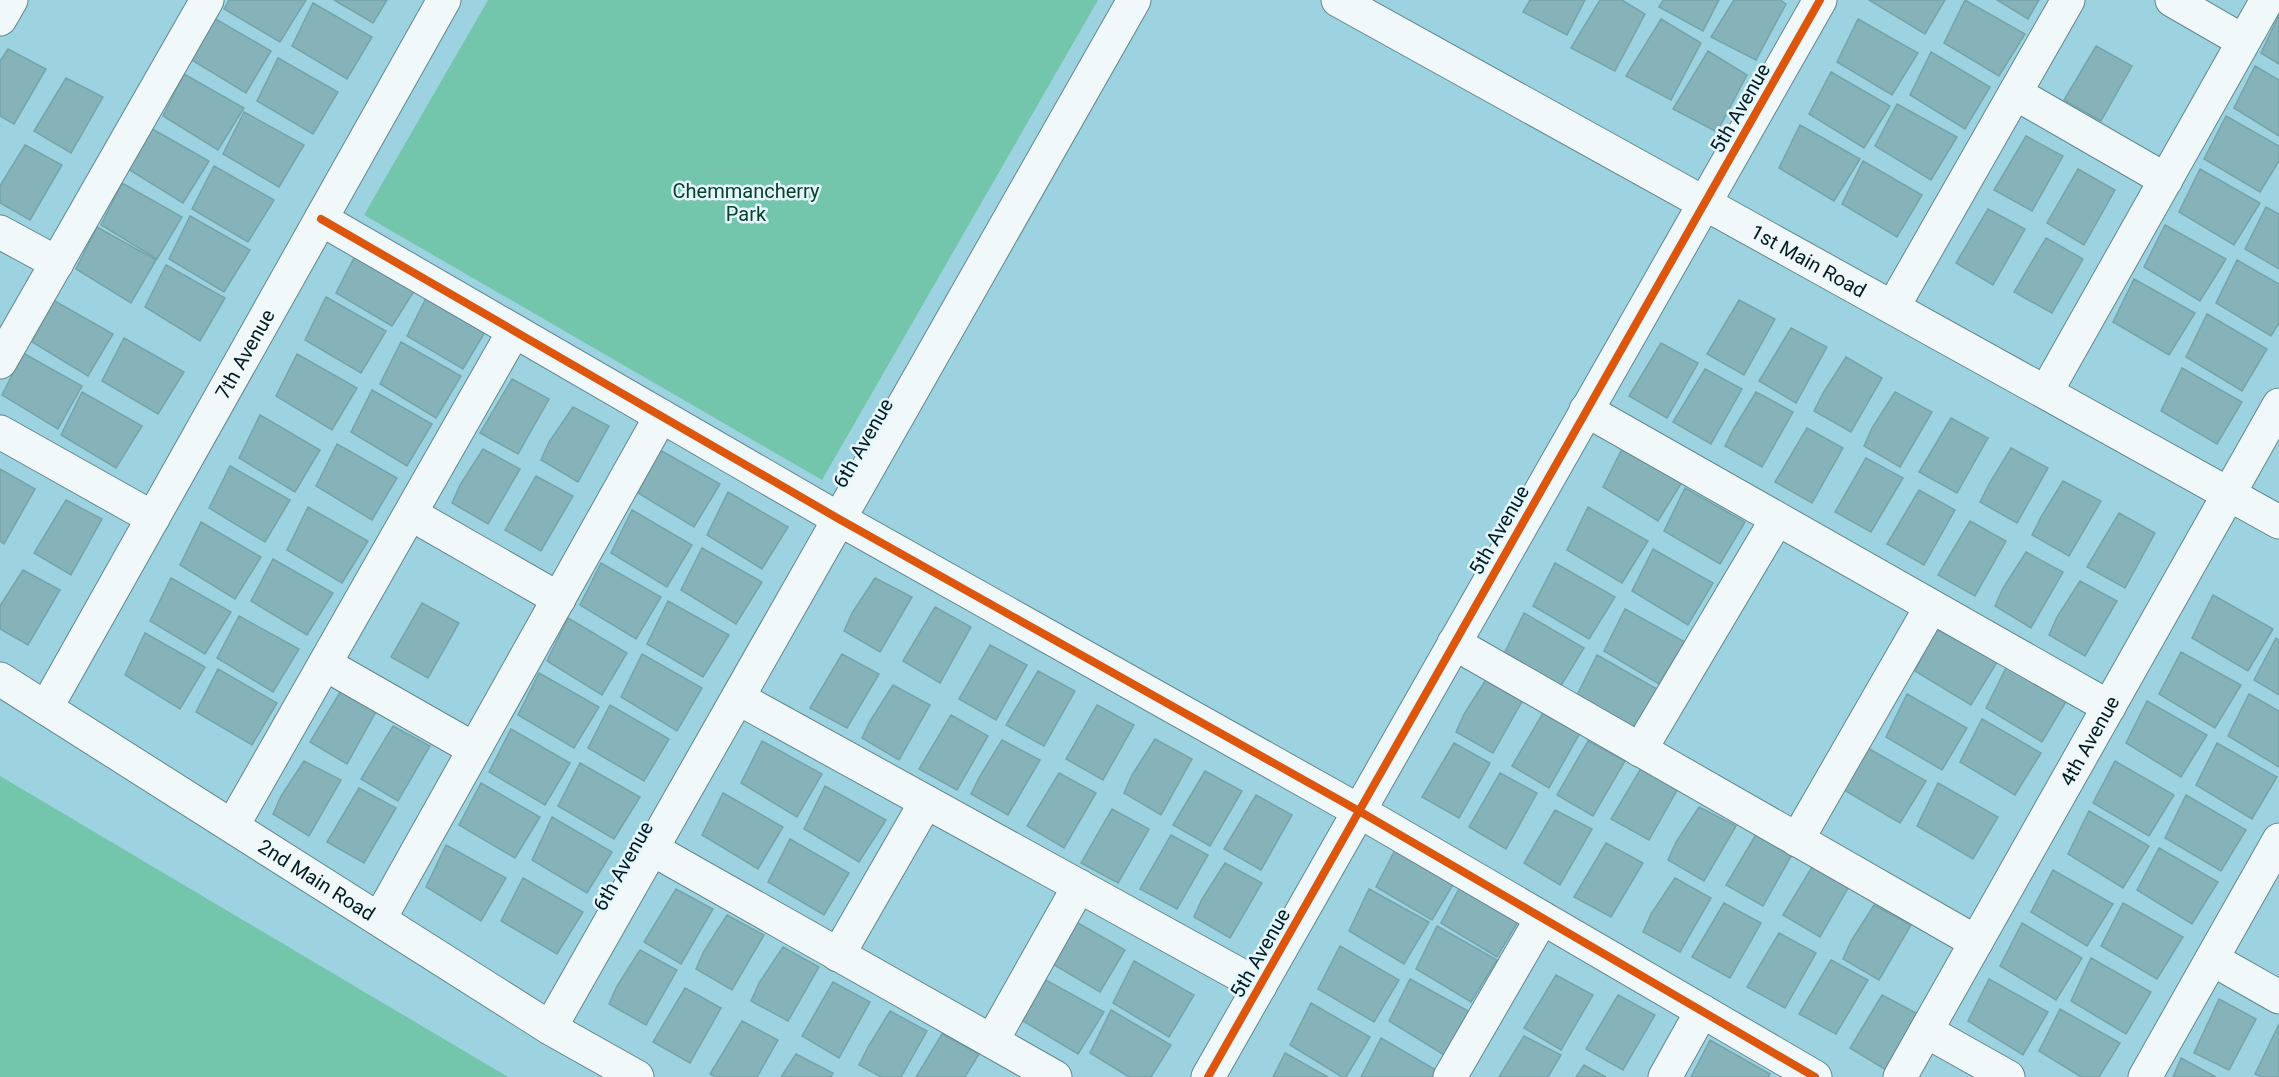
<svg xmlns="http://www.w3.org/2000/svg" width="2279" height="1077" font-family="Roboto,sans-serif">
<style>
.green{fill:#73c5ac}
.building{fill:#85b3b9;stroke:#75a4ab;stroke-width:1.5}
.lines{fill:none;stroke-linecap:round;stroke-linejoin:round}
.minor-casing{stroke:#63868f;stroke-width:35}
.tertiary-casing{stroke:#63868f;stroke-width:35}
.minor{stroke:#f0f8fa;stroke-width:33}
.tertiary{stroke:#f0f8fa;stroke-width:33}
.cycleway-casing{stroke:#e5f7fc;stroke-width:11}
.cycleway{stroke:#dc560d;stroke-width:8}
.labels{text-anchor:middle;dominant-baseline:central;stroke-width:5;stroke-linejoin:round;paint-order:stroke}
.street-label{font-size:20px;fill:#001d24;stroke:#e5f7fc}
.park-label{font-size:20px;fill:#054327;stroke:#e5f7fc}
</style>
<rect width="100%" height="100%" fill="#9dd3e1"/>
<path class="green" d="M 488,0 L 1098,0 L 822,480 L 364,215 Z
M 0,776 L 508,1077 L 0,1077 Z"/>
<path class="building" d="M 229,0 L 306,0 L 280,42 L 224,9 Z
M 334,0 L 387,0 L 373,23 Z
M 1530,0 L 1585,0 L 1567,35 L 1523,12 Z
M 1600,0 L 1622,0 L 1645,14 L 1615,71 L 1571,48 Z
M 1663,0 L 1719,0 L 1703,31 L 1659,7 Z
M 1734,0 L 1780,0 L 1786,4 L 1756,60 L 1711,37 Z
M 1869,0 L 1945,0 L 1925,34 Z
M 1965,0 L 2025,34 L 1999,76 L 1944,43 Z
M 1997,0 L 2039,0 L 2028,19 Z
M 313,3 L 372,37 L 347,79 L 292,46 Z
M 2279,15 L 2279,64 L 2261,53 Z
M 212,17 L 271,51 L 246,93 L 190,59 Z
M 1661,19 L 1701,43 L 1671,100 L 1626,76 Z
M 1858,19 L 1918,53 L 1892,95 L 1837,62 Z
M 2096,46 L 2132,66 L 2101,121 L 2064,100 Z
M 8,49 L 46,69 L 14,124 L 0,116 L 0,61 Z
M 1708,51 L 1747,75 L 1717,132 L 1673,109 Z
M 1931,52 L 1990,87 L 1965,129 L 1910,95 Z
M 278,58 L 338,92 L 313,134 L 257,101 Z
M 2255,66 L 2279,80 L 2279,136 L 2234,108 Z
M 1831,72 L 1890,106 L 1864,148 L 1809,114 Z
M 184,74 L 244,108 L 218,150 L 163,116 Z
M 66,78 L 103,97 L 71,153 L 34,131 Z
M 1897,104 L 1957,137 L 1931,180 L 1875,146 Z
M 244,112 L 304,145 L 279,187 L 223,154 Z
M 2226,116 L 2279,146 L 2279,161 L 2260,192 L 2204,159 Z
M 1800,125 L 1860,159 L 1834,201 L 1779,168 Z
M 149,127 L 209,161 L 183,203 L 128,169 Z
M 2026,136 L 2063,156 L 2032,211 L 1994,190 Z
M 25,145 L 62,165 L 30,220 L 0,203 L 0,186 Z
M 1863,161 L 1922,195 L 1897,237 L 1842,204 Z
M 214,166 L 274,200 L 248,242 L 192,209 Z
M 2078,169 L 2115,190 L 2084,245 L 2047,223 Z
M 2200,169 L 2260,203 L 2234,245 L 2179,212 Z
M 122,183 L 182,217 L 157,259 L 101,225 Z
M 2266,207 L 2279,214 L 2279,269 L 2245,249 Z
M 1988,209 L 2025,229 L 1993,285 L 1956,263 Z
M 190,216 L 250,250 L 224,292 L 169,259 Z
M 2165,225 L 2226,259 L 2200,301 L 2144,267 Z
M 97,227 L 156,260 L 131,303 L 76,269 Z
M 2046,238 L 2083,259 L 2052,313 L 2014,292 Z
M 358,250 L 418,285 L 392,326 L 336,293 Z
M 2237,260 L 2279,284 L 2279,323 L 2271,336 L 2216,303 Z
M 166,265 L 225,298 L 200,341 L 145,307 Z
M 2134,279 L 2195,313 L 2169,355 L 2113,322 Z
M 428,294 L 488,327 L 463,369 L 407,336 Z
M 326,297 L 386,331 L 361,373 L 305,340 Z
M 53,300 L 113,334 L 88,376 L 32,342 Z
M 1739,300 L 1775,319 L 1744,375 L 1707,354 Z
M 2207,314 L 2267,349 L 2242,391 L 2186,357 Z
M 1791,328 L 1827,347 L 1796,403 L 1759,381 Z
M 124,338 L 184,372 L 158,414 L 102,381 Z
M 401,342 L 461,376 L 436,418 L 380,384 Z
M 1661,343 L 1698,363 L 1667,418 L 1629,396 Z
M 23,353 L 82,386 L 58,429 L 2,395 Z
M 297,354 L 357,388 L 332,430 L 276,396 Z
M 1846,357 L 1882,378 L 1851,432 L 1814,411 L 1823,393 Z
M 2182,368 L 2242,402 L 2217,444 L 2161,411 Z
M 1705,369 L 1742,389 L 1711,444 L 1673,422 Z
M 512,379 L 549,399 L 518,454 L 480,433 Z
M 372,390 L 432,424 L 407,466 L 351,432 Z
M 82,392 L 142,426 L 116,468 L 61,435 Z
M 1756,392 L 1793,412 L 1762,467 L 1725,446 L 1734,428 Z
M 1895,392 L 1932,412 L 1900,467 L 1864,446 L 1872,428 Z
M 573,407 L 609,426 L 578,482 L 541,460 L 549,442 Z
M 260,415 L 320,450 L 295,492 L 239,458 Z
M 1951,418 L 1988,438 L 1957,493 L 1919,472 Z
M 1807,428 L 1843,448 L 1812,503 L 1775,482 Z
M 337,444 L 397,478 L 372,520 L 316,486 Z
M 1624,445 L 1684,479 L 1658,521 L 1603,487 Z
M 2011,448 L 2048,468 L 2017,523 L 1980,502 L 1989,484 Z
M 483,449 L 520,469 L 488,524 L 452,503 L 460,485 Z
M 660,450 L 720,484 L 694,527 L 638,493 Z
M 1866,458 L 1903,478 L 1871,532 L 1835,512 Z
M 230,466 L 290,500 L 265,542 L 209,508 Z
M 0,469 L 35,489 L 4,544 L 0,541 Z
M 536,476 L 573,496 L 541,551 L 505,530 Z
M 2063,481 L 2101,501 L 2069,556 L 2032,535 L 2041,517 Z
M 1685,488 L 1745,522 L 1720,564 L 1664,531 Z
M 1919,490 L 1955,510 L 1924,565 L 1887,544 Z
M 728,492 L 788,527 L 762,569 L 707,535 Z
M 66,500 L 102,519 L 71,575 L 34,553 Z
M 308,507 L 368,541 L 342,583 L 287,550 Z
M 1588,507 L 1648,541 L 1622,583 L 1567,550 Z
M 632,510 L 692,545 L 667,587 L 611,553 Z
M 2119,513 L 2155,533 L 2125,588 L 2087,567 Z
M 1970,521 L 2006,541 L 1975,596 L 1938,575 Z
M 201,522 L 261,557 L 235,599 L 180,565 Z
M 702,548 L 762,582 L 736,624 L 681,590 Z
M 1653,549 L 1713,583 L 1688,625 L 1632,591 Z
M 2026,552 L 2063,572 L 2031,628 L 1995,606 L 2003,588 Z
M 273,559 L 333,593 L 307,635 L 251,601 Z
M 601,563 L 661,597 L 636,639 L 580,605 Z
M 1555,563 L 1615,597 L 1589,639 L 1533,606 Z
M 23,570 L 60,590 L 28,645 L 0,629 L 0,606 Z
M 171,578 L 231,612 L 205,654 L 150,621 Z
M 875,578 L 912,597 L 880,652 L 844,631 L 852,613 Z
M 2080,581 L 2117,601 L 2085,656 L 2049,635 L 2057,617 Z
M 2213,595 L 2273,629 L 2248,671 L 2192,638 Z
M 668,601 L 729,635 L 703,677 L 647,644 Z
M 422,603 L 459,623 L 428,678 L 391,657 Z
M 935,607 L 971,627 L 940,683 L 903,661 Z
M 1625,609 L 1685,642 L 1659,684 L 1604,651 Z
M 1524,613 L 1584,648 L 1559,689 L 1503,656 Z
M 239,616 L 299,649 L 273,692 L 217,658 Z
M 568,618 L 627,653 L 602,695 L 547,661 Z
M 1936,629 L 1997,662 L 1971,705 L 1915,671 Z
M 145,633 L 205,667 L 180,709 L 125,675 Z
M 2276,638 L 2279,640 L 2279,695 L 2254,680 Z
M 990,645 L 1027,665 L 996,720 L 959,699 Z
M 2181,652 L 2241,685 L 2215,728 L 2159,694 Z
M 642,654 L 702,688 L 677,731 L 621,697 Z
M 842,654 L 879,674 L 847,728 L 810,708 Z
M 1597,655 L 1657,689 L 1632,731 L 1576,697 Z
M 2007,666 L 2067,700 L 2042,742 L 1986,708 Z
M 218,669 L 277,703 L 252,745 L 196,712 Z
M 1038,671 L 1075,691 L 1044,746 L 1006,725 Z
M 539,673 L 599,707 L 574,748 L 518,715 Z
M 1487,678 L 1524,698 L 1493,753 L 1456,732 L 1464,714 Z
M 893,685 L 930,705 L 899,760 L 862,738 L 870,721 Z
M 342,689 L 378,708 L 347,764 L 310,742 Z
M 1907,694 L 1967,728 L 1942,770 L 1886,737 Z
M 2249,694 L 2279,711 L 2279,767 L 2228,736 Z
M 2147,701 L 2207,735 L 2181,777 L 2126,743 Z
M 610,705 L 669,739 L 644,781 L 588,748 Z
M 1097,705 L 1134,725 L 1103,780 L 1066,759 Z
M 1543,713 L 1580,733 L 1549,788 L 1512,766 Z
M 951,715 L 988,736 L 957,790 L 919,769 Z
M 1982,719 L 2041,753 L 2015,795 L 1960,762 Z
M 393,726 L 430,746 L 398,801 L 361,779 Z
M 511,729 L 570,763 L 545,805 L 489,772 Z
M 1155,739 L 1192,759 L 1161,815 L 1124,793 L 1132,775 Z
M 1002,740 L 1040,760 L 1008,815 L 971,794 L 980,776 Z
M 762,741 L 822,774 L 797,817 L 741,783 Z
M 1588,741 L 1625,761 L 1593,816 L 1557,795 Z
M 1454,743 L 1490,763 L 1459,818 L 1422,797 Z
M 2217,743 L 2277,777 L 2252,819 L 2196,785 Z
M 1866,747 L 1926,781 L 1900,823 L 1844,790 Z
M 304,761 L 341,780 L 309,836 L 273,814 L 281,796 Z
M 2115,761 L 2174,795 L 2149,836 L 2093,803 Z
M 580,763 L 640,797 L 614,839 L 558,806 Z
M 1643,765 L 1680,785 L 1649,840 L 1611,819 Z
M 1205,771 L 1242,791 L 1210,846 L 1173,825 Z
M 1059,773 L 1096,793 L 1064,848 L 1027,826 Z
M 1500,773 L 1537,793 L 1506,849 L 1469,827 Z
M 481,783 L 540,817 L 515,858 L 459,825 Z
M 1938,783 L 1998,817 L 1973,859 L 1917,826 Z
M 825,786 L 886,820 L 859,862 L 804,829 Z
M 359,788 L 396,808 L 364,863 L 327,842 Z
M 723,793 L 783,827 L 758,869 L 702,835 Z
M 1256,795 L 1292,815 L 1261,870 L 1224,849 Z
M 2186,795 L 2246,830 L 2221,871 L 2165,838 Z
M 1699,807 L 1736,826 L 1704,881 L 1668,860 L 1676,842 Z
M 1112,809 L 1149,829 L 1118,883 L 1081,863 Z
M 1555,810 L 1592,829 L 1560,885 L 1524,863 Z
M 2089,811 L 2149,846 L 2123,888 L 2068,854 Z
M 552,817 L 612,852 L 587,893 L 532,860 Z
M 1758,831 L 1794,851 L 1763,906 L 1726,885 Z
M 1171,835 L 1208,855 L 1177,909 L 1140,889 Z
M 790,839 L 849,873 L 824,915 L 768,882 Z
M 1606,843 L 1643,863 L 1611,917 L 1574,897 Z
M 1398,844 L 1457,878 L 1432,920 L 1376,887 Z
M 446,845 L 506,878 L 481,921 L 426,887 Z
M 2159,848 L 2218,882 L 2192,924 L 2137,890 Z
M 1815,862 L 1852,881 L 1820,937 L 1783,915 Z
M 1225,863 L 1262,883 L 1230,938 L 1194,917 L 1202,899 Z
M 2053,870 L 2113,904 L 2087,946 L 2031,912 Z
M 523,878 L 583,912 L 557,954 L 501,921 Z
M 1675,878 L 1711,898 L 1680,952 L 1643,932 L 1651,914 Z
M 1463,881 L 1522,915 L 1497,957 L 1441,923 Z
M 676,889 L 713,909 L 681,964 L 644,942 Z
M 1369,889 L 1429,922 L 1404,964 L 1349,931 Z
M 1724,903 L 1761,923 L 1730,978 L 1692,957 Z
M 2123,903 L 2183,937 L 2157,979 L 2101,946 Z
M 1874,905 L 1911,925 L 1879,980 L 1843,959 L 1851,941 Z
M 727,915 L 764,935 L 732,990 L 696,969 L 704,951 Z
M 1066,916 L 1125,950 L 1100,992 L 1044,959 Z
M 2022,923 L 2082,958 L 2056,1000 L 2000,966 Z
M 1437,926 L 1497,960 L 1471,1002 L 1416,969 Z
M 1779,933 L 1816,953 L 1785,1008 L 1747,987 Z
M 1340,946 L 1399,980 L 1374,1022 L 1318,989 Z
M 783,947 L 819,967 L 788,1021 L 751,1001 L 759,983 Z
M 640,950 L 677,970 L 646,1025 L 609,1004 L 617,986 Z
M 2091,958 L 2151,992 L 2126,1034 L 2071,1001 Z
M 1831,960 L 1868,980 L 1836,1034 L 1799,1014 Z
M 1134,961 L 1194,995 L 1169,1037 L 1113,1003 Z
M 1556,975 L 1593,995 L 1561,1050 L 1524,1028 Z
M 1044,979 L 1104,1012 L 1078,1054 L 1023,1021 Z
M 1410,979 L 1470,1012 L 1444,1055 L 1389,1021 Z
M 1989,979 L 2048,1012 L 2023,1055 L 1968,1021 Z
M 833,982 L 870,1002 L 839,1058 L 802,1036 Z
M 685,988 L 721,1008 L 690,1063 L 653,1042 Z
M 1618,995 L 1655,1015 L 1623,1070 L 1586,1049 Z
M 1882,995 L 1918,1014 L 1886,1070 L 1850,1048 Z
M 2219,999 L 2256,1019 L 2229,1070 L 2194,1053 Z
M 1311,1003 L 1370,1037 L 1346,1077 L 1342,1077 L 1290,1045 Z
M 2060,1009 L 2120,1043 L 2099,1077 L 2081,1077 L 2039,1051 Z
M 1111,1010 L 1171,1045 L 1151,1077 L 1129,1077 L 1090,1053 Z
M 890,1011 L 927,1031 L 901,1077 L 881,1077 L 859,1065 L 868,1047 Z
M 742,1021 L 778,1040 L 757,1077 L 715,1077 L 710,1074 Z
M 2279,1024 L 2279,1077 L 2262,1077 L 2255,1074 Z
M 942,1034 L 979,1054 L 965,1077 L 916,1077 Z
M 1524,1036 L 1561,1055 L 1548,1077 L 1499,1077 Z
M 1381,1038 L 1441,1073 L 1438,1077 L 1361,1077 Z
M 1710,1040 L 1770,1074 L 1768,1077 L 1691,1077 Z
M 1285,1053 L 1328,1077 L 1273,1077 Z
M 796,1054 L 833,1073 L 831,1077 L 781,1077 Z
M 2181,1058 L 2216,1077 L 2173,1077 Z
M 1584,1065 L 1604,1076 L 1606,1077 L 1576,1077 Z"/>
<g class="lines">
<defs>
<g id="minor">
<path d="M 2172,0 L 2243,41"/>
<path d="M 0,19 L 11,0"/>
<path d="M 2015,93 L 2166,180"/>
<path d="M 321,219 L 839,519 L 1359,811 L 1815,1077"/>
<path d="M 0,232 L 57,263"/>
<path d="M 1893,307 L 2068,0"/>
<path d="M 0,362 L 207,0"/>
<path d="M 2046,392 L 2267,0"/>
<path d="M 1586,410 L 2109,707"/>
<path d="M 0,432 L 153,518"/>
<path d="M 411,514 L 559,599"/>
<path d="M 1454,643 L 1976,942"/>
<path d="M 325,664 L 474,749"/>
<path id="s1" d="M 0,679 L 550,1028 L 637,1077"/>
<path d="M 738,698 L 1260,986"/>
<path id="s2" d="M 46,708 L 444,0"/>
<path d="M 1640,750 L 1777,519"/>
<path d="M 233,825 L 514,331"/>
<path d="M 1797,840 L 1931,607"/>
<path d="M 652,849 L 1055,1077"/>
<path d="M 380,918 L 661,416"/>
<path d="M 838,955 L 926,802"/>
<path d="M 2212,959 L 2279,997"/>
<path d="M 550,1028 L 1134,0"/>
<path d="M 1926,1031 L 2008,1077"/>
<path d="M 992,1041 L 1079,886"/>
<path d="M 1208,1077 L 1820,0"/>
<path d="M 1450,1077 L 1542,918"/>
<path d="M 1665,1077 L 1702,1011"/>
<path id="s3" d="M 1900,1077 L 2279,405"/>
<path d="M 2145,1077 L 2279,840"/>
</g>
<g id="tertiary">
<path id="s4" d="M 1338,0 L 2279,522"/>
</g>
</defs>
<use href="#minor" class="minor-casing"/>
<use href="#tertiary" class="tertiary-casing"/>
<use href="#minor" class="minor"/>
<use href="#tertiary" class="tertiary"/>
<defs>
<path id="cycleway" d="M 321,219 L 839,519 L 1359,811 L 1815,1077
M 1208,1077 L 1820,0"/>
</defs>
<use href="#cycleway" class="cycleway-casing"/>
<use href="#cycleway" class="cycleway"/>
</g>
<g class="labels">
<g class="street-label">
<text transform="translate(1740 108) rotate(-60)">5th Avenue</text>
<text stroke="none"><textPath href="#s4" startOffset="538">1st Main Road</textPath></text>
<text stroke="none"><textPath href="#s2" startOffset="406">7th Avenue</textPath></text>
<text transform="translate(863 443) rotate(-60)">6th Avenue</text>
<text transform="translate(1499 530) rotate(-60)">5th Avenue</text>
<text stroke="none"><textPath href="#s3" startOffset="386">4th Avenue</textPath></text>
<text transform="translate(623 866) rotate(-60)">6th Avenue</text>
<text stroke="none"><textPath href="#s1" startOffset="375">2nd Main Road</textPath></text>
<text transform="translate(1260 953) rotate(-60)">5th Avenue</text>
</g>
<g class="park-label">
<text x="746" y="191">Chemmancherry<tspan x="746" dy="23">Park</tspan></text>
</g>
</g>
</svg>
